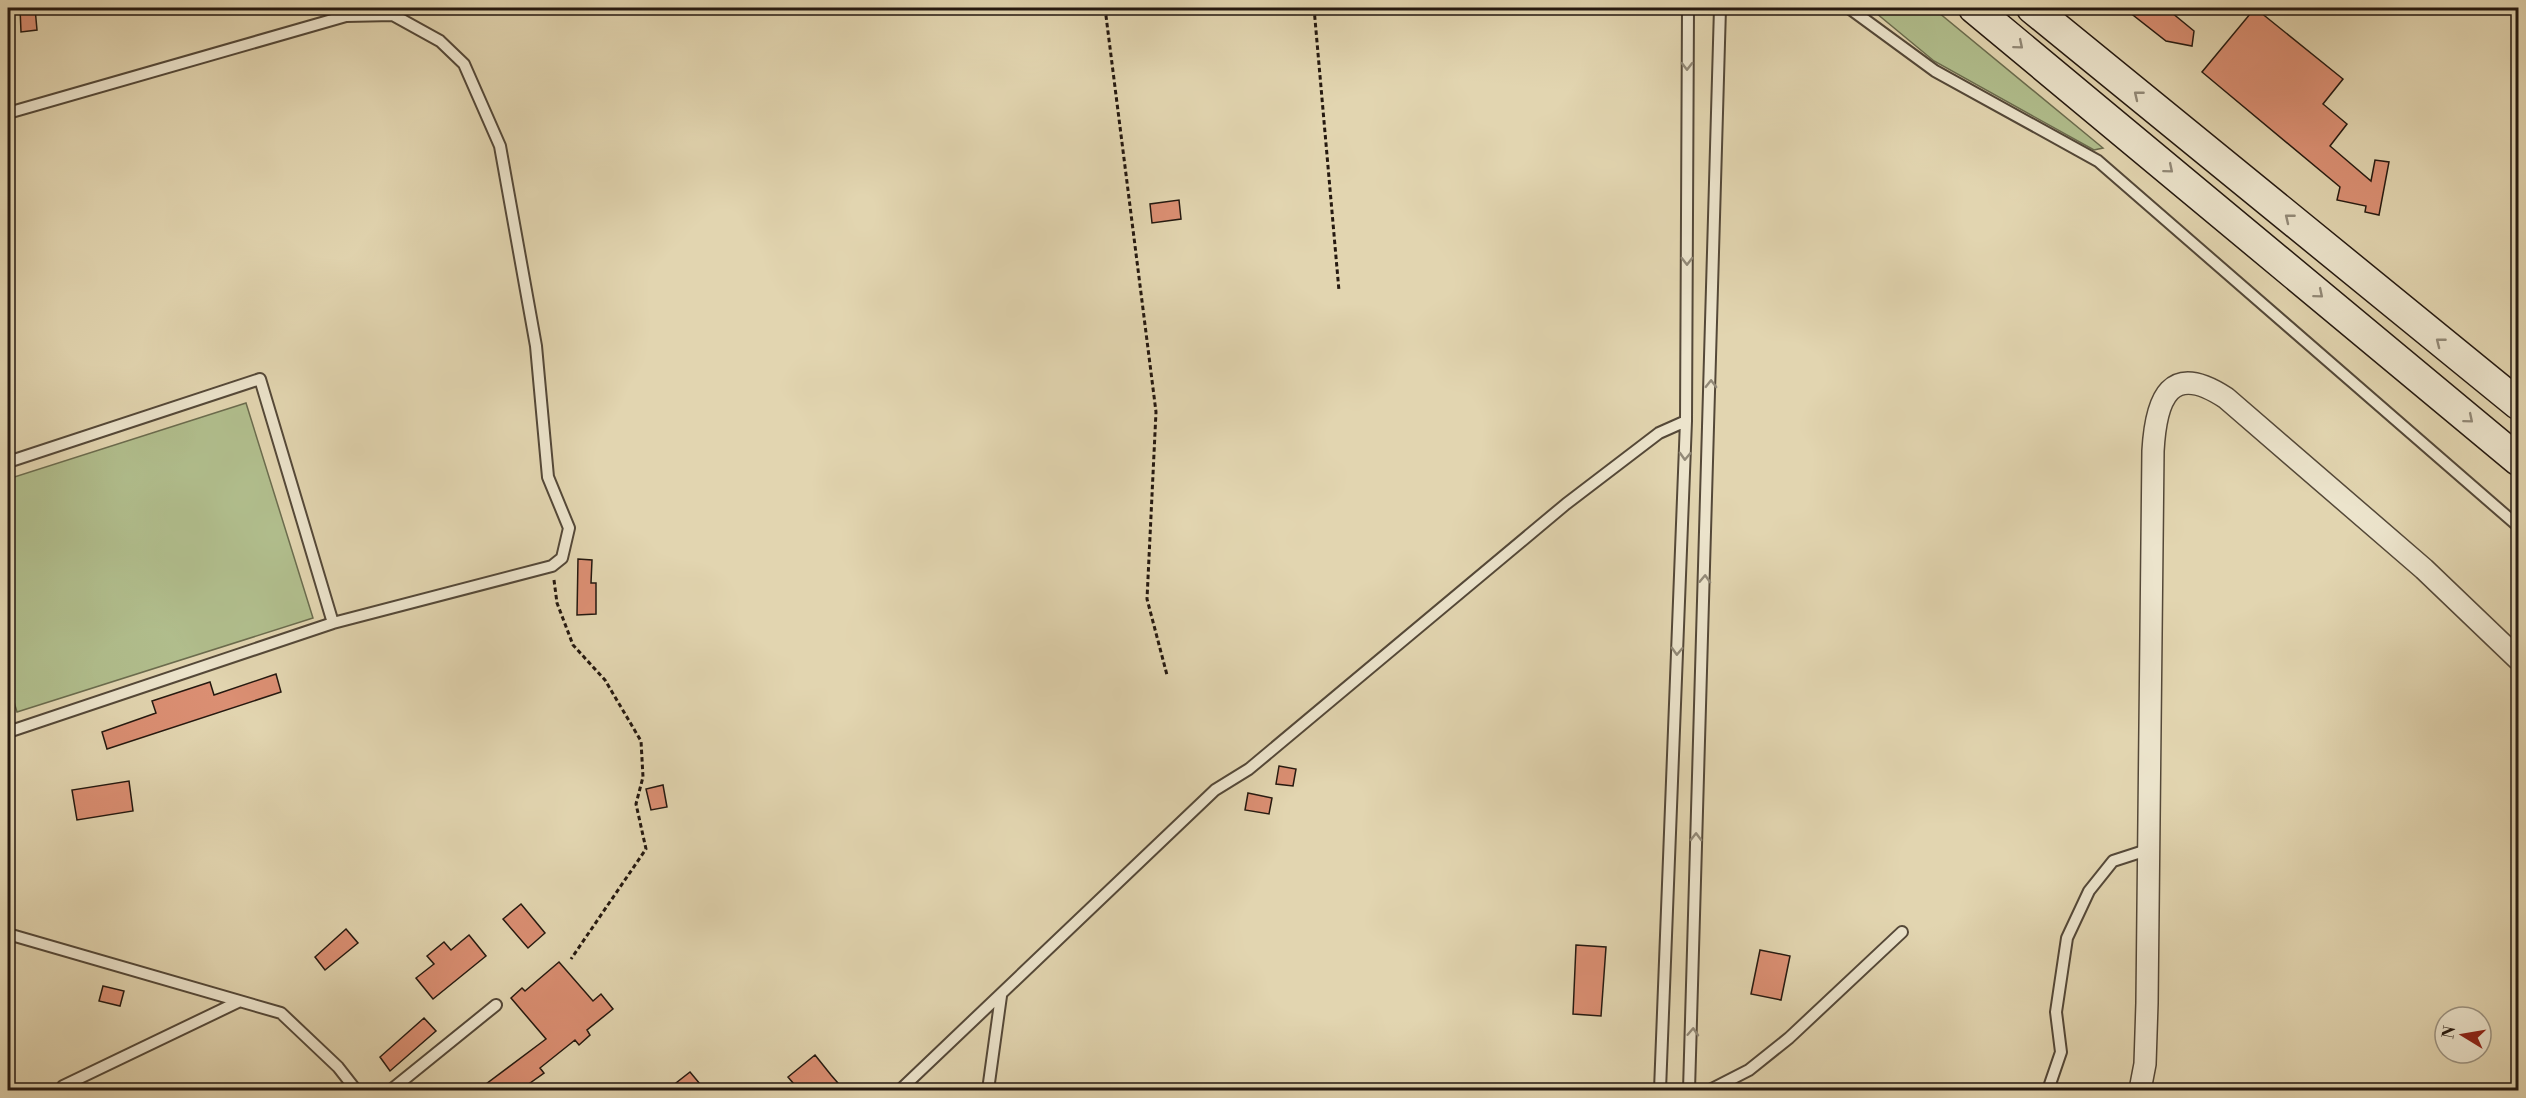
<svg xmlns="http://www.w3.org/2000/svg" width="2526" height="1098" font-family="'Libre Bodoni',serif">
<style>
.green{fill:#b1be8d;stroke:#6b6c4e;stroke-width:1.5}
.building{fill:#db8f73;stroke:#251910;stroke-width:1.5}
.lines{fill:none;stroke-linecap:round;stroke-linejoin:round}
.service-casing{stroke:#544838;stroke-width:14}
.minor-casing{stroke:#544838;stroke-width:24}
.secondary-casing{stroke:#251910;stroke-width:33}
.path{stroke:#251910;stroke-width:3;stroke-dasharray:4.5 3;stroke-linecap:butt}
.service{stroke:#ece4cc;stroke-width:10}
.minor{stroke:#ece4cc;stroke-width:21}
.secondary{stroke:#ece4cc;stroke-width:30}
.oneway{stroke:#928977}
</style>
<rect width="100%" height="100%" fill="#e2d5b0"/>
<filter id="stains"><feTurbulence type="fractalNoise" baseFrequency=".00333" numOctaves="4"/><feColorMatrix values="0 0 0 0 .2 0 0 0 0 .09 0 0 0 0 .02 0 0 0 .5 -.17"/></filter>
<radialGradient id="worn" r=".72"><stop offset=".6" stop-color="#630" stop-opacity="0"/><stop offset="1" stop-color="#630" stop-opacity=".3"/></radialGradient>
<path class="green" d="M 1870,8 L 1933,8 L 2103,148 L 2094,150 L 1934,61 Z
M 246,403 L 313,618 L 17,712 L 8,682 L 8,479 Z"/>
<path class="building" d="M 20,8 L 35,8 L 37,30 L 21,32 Z
M 2124,8 L 2166,8 L 2194,31 L 2192,46 L 2166,41 Z
M 2255,8 L 2343,79 L 2323,104 L 2347,124 L 2330,146 L 2371,181 L 2375,160 L 2389,162 L 2379,215 L 2365,212 L 2366,206 L 2337,200 L 2340,187 L 2202,72 Z
M 1179,200 L 1181,219 L 1152,223 L 1150,204 Z
M 578,559 L 592,560 L 591,583 L 596,583 L 596,614 L 577,615 Z
M 276,674 L 281,692 L 107,749 L 102,732 L 156,713 L 152,701 L 210,682 L 214,695 Z
M 1279,766 L 1296,769 L 1293,786 L 1276,784 Z
M 129,781 L 133,811 L 77,820 L 72,790 Z
M 663,785 L 667,807 L 651,810 L 646,789 Z
M 1248,793 L 1272,798 L 1269,814 L 1245,810 Z
M 521,904 L 545,933 L 528,948 L 503,919 Z
M 346,929 L 358,943 L 325,970 L 315,957 Z
M 469,935 L 486,956 L 433,999 L 416,978 L 434,964 L 427,956 L 444,942 L 451,950 Z
M 1576,945 L 1606,947 L 1601,1016 L 1573,1014 Z
M 1760,950 L 1790,956 L 1781,1000 L 1751,994 Z
M 559,962 L 593,1001 L 601,994 L 613,1009 L 587,1030 L 590,1035 L 579,1045 L 575,1040 L 540,1068 L 544,1073 L 523,1088 L 521,1085 L 513,1090 L 478,1090 L 546,1039 L 511,998 L 522,988 L 525,991 Z
M 103,986 L 124,991 L 120,1006 L 99,1001 Z
M 424,1018 L 436,1031 L 390,1071 L 380,1057 Z
M 815,1055 L 831,1075 L 844,1090 L 799,1090 L 788,1077 Z
M 690,1072 L 705,1090 L 667,1090 Z"/>
<g class="lines">
<defs>
<path id="service" d="M 1849,8 L 1935,71 L 2098,161 L 2518,526
M 8,113 L 346,16 L 393,15 L 440,41 L 464,64 L 500,146 L 536,346 L 548,477 L 569,528 L 562,558 L 552,566 L 333,623 L 8,732
M 8,462 L 260,379 L 333,623
M 8,934 L 281,1013 L 338,1067 L 356,1090
M 61,1090 L 63,1086 L 238,1002
M 391,1090 L 496,1005
M 900,1090 L 1215,790 L 1249,769 L 1566,504 L 1659,433 L 1686,421
M 988,1090 L 1001,996
M 1660,1090 L 1686,421 L 1688,8
M 1689,1090 L 1720,8
M 1710,1090 L 1749,1070 L 1789,1038 L 1902,932
M 2048,1090 L 2061,1052 L 2056,1012 L 2067,938 L 2089,891 L 2113,861 L 2147,850"/>
<path id="minor" d="M 2140,1090 L 2145,1064 L 2147,1003 L 2153,451 C 2156,398 2170,361 2226,398 L 2424,569 L 2518,659"/>
<path id="secondary" d="M 1974,8 L 2518,460
M 2032,8 L 2518,404"/>
</defs>
<use href="#service" class="service-casing"/>
<use href="#minor" class="minor-casing"/>
<use href="#secondary" class="secondary-casing"/>
<path class="path" d="M 1105,8 L 1156,412 L 1147,599 L 1167,675
M 1314,8 L 1339,291
M 554,580 L 557,603 L 573,645 L 605,680 L 641,741 L 643,777 L 636,804 L 646,849 L 571,959"/>
<use href="#service" class="service"/>
<use href="#minor" class="minor"/>
<use href="#secondary" class="secondary"/>
</g>
<defs><path id="oneway-chevron" d="M-2-3.5L2.5 0L-2 3.5" fill="none" stroke-width="1.6" stroke-linecap="round" stroke-linejoin="round" transform="scale(1.5)"/></defs>
<g class="oneway">
<use href="#oneway-chevron" transform="translate(2019 45) rotate(40)"/>
<use href="#oneway-chevron" transform="translate(1687 66) rotate(90)"/>
<use href="#oneway-chevron" transform="translate(2138 95) rotate(-141)"/>
<use href="#oneway-chevron" transform="translate(2169 169) rotate(40)"/>
<use href="#oneway-chevron" transform="translate(2289 218) rotate(-141)"/>
<use href="#oneway-chevron" transform="translate(1687 261) rotate(90)"/>
<use href="#oneway-chevron" transform="translate(2319 294) rotate(40)"/>
<use href="#oneway-chevron" transform="translate(2440 342) rotate(-142)"/>
<use href="#oneway-chevron" transform="translate(1711 384) rotate(-89)"/>
<use href="#oneway-chevron" transform="translate(2469 419) rotate(40)"/>
<use href="#oneway-chevron" transform="translate(1685 456) rotate(92)"/>
<use href="#oneway-chevron" transform="translate(1705 579) rotate(-88)"/>
<use href="#oneway-chevron" transform="translate(1677 651) rotate(92)"/>
<use href="#oneway-chevron" transform="translate(1696 837) rotate(-89)"/>
<use href="#oneway-chevron" transform="translate(1693 1032) rotate(-87)"/>
</g>
<rect width="2526" height="1098" fill="none" stroke="#e2d5b0" stroke-width="30"/>
<rect x="9" y="9" width="2508" height="1080" fill="none" stroke="#251910" stroke-width="3"/>
<rect x="15" y="15" width="2496" height="1068" fill="none" stroke="#251910" stroke-width="1.5"/>
<g transform="translate(2463 1035) rotate(281)"><circle r="28" fill="#ece4cc" stroke="#9c9381" stroke-width="1.5"/>
<path d="M0-4.5L10 22L0 15L-10 22Z" fill="#8f2418"/>
<text y="-9" font-size="16" font-weight="bold" text-anchor="middle" fill="#251910">N</text>
</g>
<rect width="100%" height="100%" filter="url(#stains)"/>
<rect width="100%" height="100%" fill="url(#worn)"/>
</svg>
